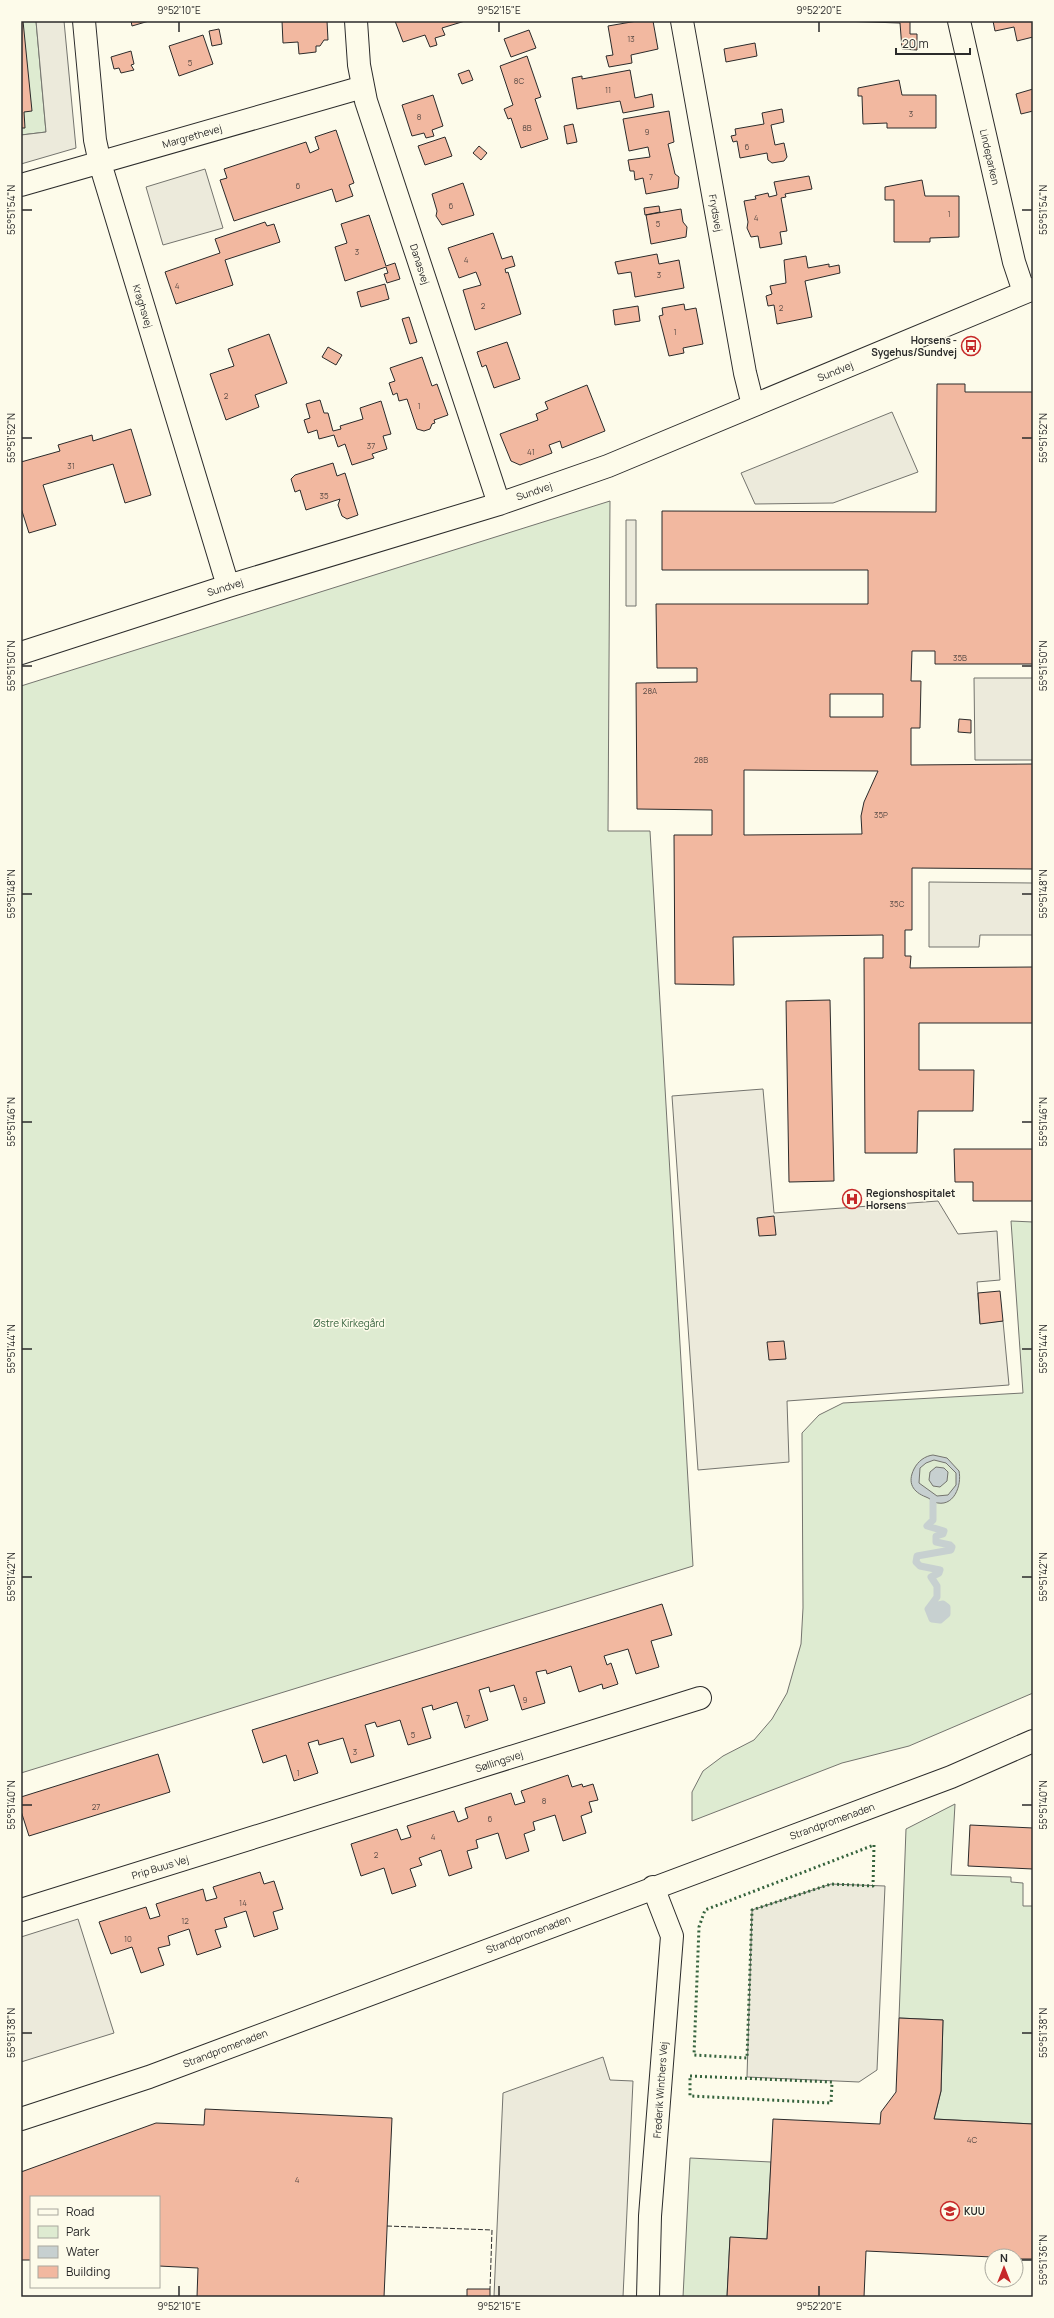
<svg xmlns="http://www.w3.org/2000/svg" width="1054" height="2318" font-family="Manrope,sans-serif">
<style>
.green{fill:#deebd1;stroke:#74746e}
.parking{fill:#eceadb;stroke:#74746e}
.water{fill:#c7d0d0;stroke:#74746e;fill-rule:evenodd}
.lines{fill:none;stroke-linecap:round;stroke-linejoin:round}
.stream{stroke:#c7d0d0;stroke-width:7}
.building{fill:#f2b8a0;stroke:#2b2b2b;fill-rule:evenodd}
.minor-casing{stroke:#2b2b2b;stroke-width:24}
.minor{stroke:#fdfbea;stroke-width:22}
.hedge{stroke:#34623c;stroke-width:3;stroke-dasharray:2 3;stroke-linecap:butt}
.fence{stroke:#2b2b2b;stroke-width:1;stroke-dasharray:5 2;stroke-linecap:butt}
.ticks{fill:none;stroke:#2b2b2b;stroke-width:1.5}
.labels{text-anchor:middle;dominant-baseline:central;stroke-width:3;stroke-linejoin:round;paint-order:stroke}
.number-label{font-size:8px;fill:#5d4e48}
.street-label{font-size:10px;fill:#2b2b2b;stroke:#fdfbea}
.poi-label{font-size:10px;font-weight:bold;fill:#2b2b2b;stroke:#fdfbea;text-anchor:start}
.park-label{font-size:10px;fill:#34623c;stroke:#fdfbea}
.neatline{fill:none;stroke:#2b2b2b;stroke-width:1.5}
.ticks-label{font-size:10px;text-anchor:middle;fill:#2b2b2b}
</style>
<rect width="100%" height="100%" fill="#fdfbea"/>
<path class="green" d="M 21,21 L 36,21 L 46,132 L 21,135 Z
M 610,501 L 608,831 L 650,831 L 693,1566 L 21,1773 L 21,686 Z
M 1011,1221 L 1033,1222 L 1033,1693 L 909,1746 L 842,1763 L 692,1821 L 692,1792 L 703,1771 L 723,1756 L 754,1740 L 772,1719 L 787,1693 L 801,1644 L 803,1608 L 802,1433 L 819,1415 L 843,1403 L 1023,1393 Z
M 955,1804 L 951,1875 L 1011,1877 L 1011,1882 L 1023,1883 L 1023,1906 L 1033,1906 L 1033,2124 L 934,2119 L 941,2091 L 943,2020 L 899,2018 L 906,1829 Z
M 690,2158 L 771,2162 L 767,2239 L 730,2238 L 727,2297 L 683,2297 Z"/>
<path class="parking" d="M 36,21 L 64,21 L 76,148 L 21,164 L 21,135 L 46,132 Z
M 205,169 L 223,228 L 163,245 L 146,187 Z
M 892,412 L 918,472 L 833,503 L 755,504 L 741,473 Z
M 626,520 L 636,520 L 636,606 L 626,606 Z
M 974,678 L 1033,678 L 1033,760 L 975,760 Z
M 929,882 L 1033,883 L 1033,935 L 980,935 L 979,947 L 929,947 Z
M 763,1089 L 774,1213 L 938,1201 L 958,1234 L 997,1231 L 1000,1280 L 977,1282 L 980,1323 L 1003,1321 L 1009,1385 L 787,1401 L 789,1462 L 698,1470 L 672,1096 Z
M 831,1884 L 885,1886 L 877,2070 L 859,2082 L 747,2077 L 752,1910 Z
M 78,1919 L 114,2033 L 21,2062 L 21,1937 Z
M 603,2057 L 610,2080 L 633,2081 L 623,2297 L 494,2296 L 503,2093 Z"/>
<path class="water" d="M 933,1455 L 947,1458 L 959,1471 C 962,1485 954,1509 934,1502 C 931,1500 929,1498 926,1497 C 913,1492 907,1483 914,1469 C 918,1461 925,1456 933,1455 ZM 934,1460 L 946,1463 L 956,1473 L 956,1485 L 948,1495 L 937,1496 L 919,1483 L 920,1468 L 926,1463 Z
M 936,1467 L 944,1468 L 948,1472 L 947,1481 L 940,1487 L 933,1486 L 929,1480 L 930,1472 Z"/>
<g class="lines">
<path class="stream" d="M 933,1501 L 933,1520 L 927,1526 L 944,1531 L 943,1534 L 936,1536 L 936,1542 L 950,1545 L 952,1547 L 951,1550 L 917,1556 L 916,1562 L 920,1566 L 940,1570 L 939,1573 L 931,1577 L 937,1586 L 937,1597 L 928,1609 L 932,1619 L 940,1620 L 947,1614 L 947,1607 L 943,1604 L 934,1606 L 933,1614 L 942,1615 L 943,1612 L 941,1608 L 937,1610 L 939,1613"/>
</g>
<path class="building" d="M 21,21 L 23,21 L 32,111 L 24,112 L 25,128 L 21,128 Z
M 131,21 L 149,21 L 132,26 Z
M 282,21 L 327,21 L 328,40 L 324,40 L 320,46 L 316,46 L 316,52 L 299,54 L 298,42 L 283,43 Z
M 395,21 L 465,21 L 442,28 L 445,35 L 435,38 L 437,45 L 430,47 L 425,35 L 403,42 Z
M 637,21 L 653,21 L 658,49 L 631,55 L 632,63 L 609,67 L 606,56 L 613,55 L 608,26 Z
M 841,21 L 910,21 L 910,34 L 917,34 L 917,50 L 902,49 L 900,23 Z
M 993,21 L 1033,21 L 1033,37 L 1017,41 L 1014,27 L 995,31 Z
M 219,29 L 222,44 L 212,46 L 209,31 Z
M 529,30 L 536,48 L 511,57 L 504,39 Z
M 203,35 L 213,64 L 179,76 L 169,46 Z
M 755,43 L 757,56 L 726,62 L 724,49 Z
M 131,51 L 134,64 L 131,65 L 134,70 L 121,73 L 119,68 L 114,69 L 111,57 Z
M 527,56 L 541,97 L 535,99 L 548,139 L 521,148 L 511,118 L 508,119 L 504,109 L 513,105 L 500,66 Z
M 469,70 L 473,80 L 462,84 L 458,74 Z
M 630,70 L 635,98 L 652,94 L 654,107 L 623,113 L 620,101 L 577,109 L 572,78 L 582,76 L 582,79 Z
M 899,80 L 902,95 L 936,95 L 936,128 L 887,128 L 887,123 L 863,124 L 862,96 L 858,96 L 858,88 Z
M 1033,89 L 1033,111 L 1021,114 L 1016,94 Z
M 433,95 L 443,126 L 432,130 L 434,136 L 426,138 L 424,133 L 412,136 L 402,105 Z
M 782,109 L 784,122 L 771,125 L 775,145 L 784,143 L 787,157 L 784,161 L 772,163 L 768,160 L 767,153 L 740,158 L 737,141 L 733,142 L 731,136 L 736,135 L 735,129 L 764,124 L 762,113 Z
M 669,111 L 674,142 L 668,144 L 675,174 L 679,177 L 678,188 L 646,194 L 643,178 L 635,180 L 634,171 L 630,171 L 628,160 L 650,157 L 648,147 L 629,151 L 623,119 Z
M 573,124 L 577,142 L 567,144 L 564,126 Z
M 336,130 L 354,183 L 349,185 L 353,196 L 336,202 L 332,189 L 234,221 L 220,180 L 227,178 L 224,169 L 306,142 L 310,153 L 319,149 L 315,137 Z
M 445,137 L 452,156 L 425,165 L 418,146 Z
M 479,146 L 487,153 L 481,160 L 473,153 Z
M 809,176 L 812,189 L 785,194 L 786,197 L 781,198 L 787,231 L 780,232 L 782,244 L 760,248 L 758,236 L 751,237 L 747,228 L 748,222 L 744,201 L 756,199 L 755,196 L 768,193 L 769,197 L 777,195 L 774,182 Z
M 922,180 L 925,196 L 959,196 L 959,237 L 930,238 L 930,242 L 894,242 L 894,200 L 885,200 L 885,187 Z
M 463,183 L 474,215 L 442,225 L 436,216 L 437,211 L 432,194 Z
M 659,206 L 660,212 L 645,215 L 644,208 Z
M 681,209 L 683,222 L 687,227 L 686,237 L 651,244 L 646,215 Z
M 369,215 L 386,266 L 395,263 L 400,279 L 387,283 L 384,274 L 388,273 L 386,267 L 345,281 L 335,247 L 347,243 L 341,224 Z
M 265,222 L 267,226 L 274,224 L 280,242 L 225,260 L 233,285 L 176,304 L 165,272 L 220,253 L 215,239 Z
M 493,233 L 502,259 L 512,256 L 515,266 L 505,269 L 506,273 L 508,272 L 521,314 L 475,330 L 463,290 L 481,285 L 476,272 L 459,278 L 448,248 Z
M 657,254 L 659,264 L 679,260 L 684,288 L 635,297 L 631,272 L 618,274 L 615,262 Z
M 806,256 L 808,268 L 829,264 L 829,267 L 839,265 L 840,273 L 805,281 L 812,317 L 777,324 L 774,305 L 768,306 L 766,296 L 772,294 L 770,286 L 786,283 L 784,260 Z
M 385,284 L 389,299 L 361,307 L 357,292 Z
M 684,304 L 685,310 L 696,308 L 703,344 L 683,348 L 684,353 L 669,356 L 659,316 L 663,315 L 662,308 Z
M 638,306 L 640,321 L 615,325 L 613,310 Z
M 409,317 L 417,342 L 410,344 L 402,319 Z
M 269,334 L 287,383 L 255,395 L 259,407 L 226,420 L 210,374 L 234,366 L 228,349 Z
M 507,342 L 520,379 L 494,388 L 486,365 L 482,367 L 477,352 Z
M 328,347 L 342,355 L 336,365 L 322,357 Z
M 422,357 L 432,386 L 437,384 L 448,415 L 434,420 L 435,423 L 432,424 L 430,429 L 424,431 L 417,429 L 407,399 L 399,401 L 397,393 L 393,395 L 389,383 L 395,381 L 390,368 Z
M 937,384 L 965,384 L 965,392 L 1033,392 L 1033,664 L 935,664 L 935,651 L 912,651 L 911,681 L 921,681 L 920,728 L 911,728 L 911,765 L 1033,764 L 1033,869 L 912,868 L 912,930 L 905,930 L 905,956 L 911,956 L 910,968 L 1033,967 L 1033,1023 L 919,1023 L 919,1070 L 974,1070 L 973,1111 L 918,1111 L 917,1153 L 865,1153 L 864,958 L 883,958 L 883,935 L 733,937 L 734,985 L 675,984 L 674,835 L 712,835 L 712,810 L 637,809 L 636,683 L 697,682 L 697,668 L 657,668 L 656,604 L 868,604 L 868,570 L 662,570 L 662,511 L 936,512 ZM 830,694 L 883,694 L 883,717 L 830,717 ZM 744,770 L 878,771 L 864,802 L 861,816 L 862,834 L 744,835 Z
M 587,385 L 605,431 L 562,448 L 560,441 L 549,445 L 552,453 L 520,465 L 511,461 L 500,434 L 538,420 L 536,414 L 548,409 L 545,402 Z
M 320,400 L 324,413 L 328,413 L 333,431 L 341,429 L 340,426 L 363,419 L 360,408 L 381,401 L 391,434 L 383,436 L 387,449 L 372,454 L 374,458 L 352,465 L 345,444 L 338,447 L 334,435 L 319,439 L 317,430 L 308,433 L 304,420 L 310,418 L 306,404 Z
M 131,429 L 151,495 L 125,503 L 113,464 L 43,485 L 56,525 L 29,533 L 21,508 L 21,462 L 60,451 L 58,445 L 92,435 L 93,441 Z
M 333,463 L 337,476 L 345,473 L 358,515 L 347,519 L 342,516 L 338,505 L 340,499 L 306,510 L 300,490 L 295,492 L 291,479 L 295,475 Z
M 959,719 L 971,720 L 971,733 L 958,732 Z
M 830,1000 L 834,1181 L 789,1182 L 786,1001 Z
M 954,1149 L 1033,1149 L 1033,1201 L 973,1201 L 973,1182 L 955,1182 Z
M 774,1216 L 776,1235 L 759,1236 L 757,1218 Z
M 1000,1291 L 1003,1321 L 980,1324 L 978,1293 Z
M 784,1341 L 786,1359 L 769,1360 L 767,1342 Z
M 662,1604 L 672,1635 L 651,1641 L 659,1667 L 636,1674 L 628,1649 L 604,1656 L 607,1665 L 611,1663 L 618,1684 L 603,1689 L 602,1684 L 579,1692 L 571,1666 L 547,1674 L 546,1670 L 536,1672 L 545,1703 L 522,1710 L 514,1685 L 490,1692 L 489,1687 L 479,1690 L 488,1720 L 465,1728 L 457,1702 L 433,1710 L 432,1705 L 422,1708 L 431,1738 L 408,1745 L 400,1720 L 377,1727 L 375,1722 L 365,1725 L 374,1756 L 351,1763 L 343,1738 L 319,1745 L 318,1740 L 308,1743 L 318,1773 L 294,1781 L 286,1755 L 263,1763 L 252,1730 Z
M 158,1754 L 170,1792 L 29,1836 L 21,1811 L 21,1797 Z
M 568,1775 L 572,1787 L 582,1784 L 583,1787 L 593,1784 L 598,1800 L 589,1802 L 592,1812 L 581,1816 L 586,1833 L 563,1841 L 555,1815 L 533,1822 L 535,1830 L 524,1834 L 529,1851 L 506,1859 L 498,1833 L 476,1840 L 478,1848 L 467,1851 L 472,1868 L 449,1876 L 441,1850 L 419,1858 L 422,1865 L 410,1869 L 416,1886 L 392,1894 L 384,1868 L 361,1876 L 351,1844 L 397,1829 L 401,1840 L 411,1837 L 407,1826 L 454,1811 L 458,1822 L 468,1818 L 465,1808 L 511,1793 L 515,1805 L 525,1802 L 521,1791 Z
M 970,1825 L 1033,1828 L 1033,1869 L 968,1866 Z
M 260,1872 L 264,1884 L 274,1881 L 283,1909 L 273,1912 L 278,1929 L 254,1937 L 246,1911 L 224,1918 L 227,1927 L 215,1930 L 221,1947 L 197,1955 L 189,1929 L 168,1936 L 170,1945 L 158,1948 L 164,1965 L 141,1973 L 132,1947 L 111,1954 L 99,1922 L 146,1907 L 150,1919 L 160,1916 L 156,1904 L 203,1889 L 206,1901 L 217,1898 L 213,1887 Z
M 899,2018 L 943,2020 L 941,2091 L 934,2119 L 1033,2124 L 1033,2259 L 1016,2259 L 1016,2256 L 992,2257 L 866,2251 L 864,2297 L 727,2297 L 730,2237 L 767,2239 L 773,2119 L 880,2124 L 881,2112 L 896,2092 Z
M 205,2109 L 392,2118 L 384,2297 L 197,2297 L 198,2268 L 159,2266 L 159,2197 L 31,2197 L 31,2260 L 21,2260 L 21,2172 L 156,2123 L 204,2125 Z
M 467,2289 L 490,2289 L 490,2297 L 467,2297 Z"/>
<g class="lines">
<defs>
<path id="minor" d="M 84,21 L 95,140 L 100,163 L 228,586
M 356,21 L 359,65 L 366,101 L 499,504
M 682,21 L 745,373 L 753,405
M 959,21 L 1014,262 L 1024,292
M 21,185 L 363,87
M 21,653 L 228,586 L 499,504 L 608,466 L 1033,289
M 21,1910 L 700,1698
M 21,2119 L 149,2077 L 951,1777 L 1033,1741
M 648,2297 L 650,2216 L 672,1936 L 653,1887"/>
</defs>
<use href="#minor" class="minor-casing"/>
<use href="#minor" class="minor"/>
<path class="hedge" d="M 874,1845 L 873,1886 L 831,1884 L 752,1910 L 747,2058 L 694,2055 L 699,1927 L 705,1910 Z
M 690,2076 L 832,2082 L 831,2103 L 690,2096 Z"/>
<path class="fence" d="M 387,2226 L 492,2230 L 490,2289"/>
</g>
<path class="ticks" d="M 179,22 L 179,32M 499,22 L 499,32M 819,22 L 819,32M 22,210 L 32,210M 1022,210 L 1032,210M 22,438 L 32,438M 1022,438 L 1032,438M 22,666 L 32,666M 1022,666 L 1032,666M 22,894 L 32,894M 1022,894 L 1032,894M 22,1122 L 32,1122M 1022,1122 L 1032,1122M 22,1349 L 32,1349M 1022,1349 L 1032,1349M 22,1577 L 32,1577M 1022,1577 L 1032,1577M 22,1805 L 32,1805M 1022,1805 L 1032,1805M 22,2033 L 32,2033M 1022,2033 L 1032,2033M 1022,2260 L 1032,2260M 179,2286 L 179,2296M 499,2286 L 499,2296M 819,2286 L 819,2296"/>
<defs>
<symbol id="bus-ring" viewBox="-11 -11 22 22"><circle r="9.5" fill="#fdfbea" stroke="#c62828" stroke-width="1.5"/><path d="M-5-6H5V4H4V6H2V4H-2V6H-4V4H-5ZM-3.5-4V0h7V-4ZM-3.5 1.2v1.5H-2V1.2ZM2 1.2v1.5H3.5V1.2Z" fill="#c62828"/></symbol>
<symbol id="hospital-ring" viewBox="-11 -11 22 22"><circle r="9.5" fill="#fdfbea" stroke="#c62828" stroke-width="1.5"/><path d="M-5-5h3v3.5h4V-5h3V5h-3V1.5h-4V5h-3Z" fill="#c62828"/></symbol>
<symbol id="school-ring" viewBox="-11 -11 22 22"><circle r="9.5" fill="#fdfbea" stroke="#c62828" stroke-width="1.5"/><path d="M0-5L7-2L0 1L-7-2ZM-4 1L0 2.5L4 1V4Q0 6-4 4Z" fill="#c62828"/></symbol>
</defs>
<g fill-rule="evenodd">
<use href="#bus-ring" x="960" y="335" width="22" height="22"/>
<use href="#hospital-ring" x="841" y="1188" width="22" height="22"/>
<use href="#school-ring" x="939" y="2200" width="22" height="22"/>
</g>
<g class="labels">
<g class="number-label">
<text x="631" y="38">13</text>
<text x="190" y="62">5</text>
<text x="519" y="80">8C</text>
<text x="608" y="89">11</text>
<text x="911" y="113">3</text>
<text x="419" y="116">8</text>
<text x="527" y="127">8B</text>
<text x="647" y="131">9</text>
<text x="747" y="146">6</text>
<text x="651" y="176">7</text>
<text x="298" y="185">6</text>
<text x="451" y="205">6</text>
<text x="949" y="213">1</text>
<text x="756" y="217">4</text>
<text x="658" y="223">5</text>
<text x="357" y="251">3</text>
<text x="466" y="259">4</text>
<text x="659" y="274">3</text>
<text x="177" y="285">4</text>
<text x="483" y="305">2</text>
<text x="781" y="307">2</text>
<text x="675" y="331">1</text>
<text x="226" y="395">2</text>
<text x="419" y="405">1</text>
<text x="371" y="445">37</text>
<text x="531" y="451">41</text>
<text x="71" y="465">31</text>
<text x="324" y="495">35</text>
<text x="960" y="657">35B</text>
<text x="650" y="690">28A</text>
<text x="701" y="759">28B</text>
<text x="881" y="814">35P</text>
<text x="897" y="903">35C</text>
<text x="525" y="1699">9</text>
<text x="468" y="1717">7</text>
<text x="413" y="1734">5</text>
<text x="355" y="1751">3</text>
<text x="298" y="1772">1</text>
<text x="544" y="1800">8</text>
<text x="96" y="1806">27</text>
<text x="490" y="1818">6</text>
<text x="433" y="1836">4</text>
<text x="376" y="1854">2</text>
<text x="243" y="1902">14</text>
<text x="185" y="1920">12</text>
<text x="128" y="1938">10</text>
<text x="972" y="2139">4C</text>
<text x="297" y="2179">4</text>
</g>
<g class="street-label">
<text transform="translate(192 136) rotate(-16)">Margrethevej</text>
<text transform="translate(990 157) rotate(77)">Lindeparken</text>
<text transform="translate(716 213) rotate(80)">Frydsvej</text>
<text transform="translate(420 264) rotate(72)">Danasvej</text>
<text transform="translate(143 306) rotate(73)">Kraghsvej</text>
<text transform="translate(835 371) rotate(-22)">Sundvej</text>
<text transform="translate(534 491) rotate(-19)">Sundvej</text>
<text transform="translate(225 587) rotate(-17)">Sundvej</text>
<text transform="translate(499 1761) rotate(-18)">Søllingsvej</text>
<text transform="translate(832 1821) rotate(-20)">Strandpromenaden</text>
<text transform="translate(160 1867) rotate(-17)">Prip Buus Vej</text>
<text transform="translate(528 1934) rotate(-21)">Strandpromenaden</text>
<text transform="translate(225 2048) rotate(-21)">Strandpromenaden</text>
<text transform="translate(660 2090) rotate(-86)">Frederik Winthers Vej</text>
</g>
<g class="poi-label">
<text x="957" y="340" text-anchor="end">Horsens -<tspan x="957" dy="12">Sygehus/Sundvej</tspan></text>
<text x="866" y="1193">Regionshospitalet<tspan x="866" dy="12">Horsens</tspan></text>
<text x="964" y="2211">KUU</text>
</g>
<g class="park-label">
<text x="349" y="1323">Østre Kirkegård</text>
</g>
</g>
<rect width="1054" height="2318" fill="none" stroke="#fdfbea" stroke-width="44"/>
<rect x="30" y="2196" width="130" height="92" fill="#fdfbea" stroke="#a9a89e"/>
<rect x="38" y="2209" width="20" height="6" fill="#fdfbea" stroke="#a9a89e"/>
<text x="66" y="2216" font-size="12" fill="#2b2b2b">Road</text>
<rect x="38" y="2226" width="20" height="12" fill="#deebd1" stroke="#a9a89e"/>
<text x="66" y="2236" font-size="12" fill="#2b2b2b">Park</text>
<rect x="38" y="2246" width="20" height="12" fill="#c7d0d0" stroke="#a9a89e"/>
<text x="66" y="2256" font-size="12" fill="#2b2b2b">Water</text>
<rect x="38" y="2266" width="20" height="12" fill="#f2b8a0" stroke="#a9a89e"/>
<text x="66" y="2276" font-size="12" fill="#2b2b2b">Building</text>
<g transform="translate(1004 2268)"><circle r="19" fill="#fdfbea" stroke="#a9a89e"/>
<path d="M0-3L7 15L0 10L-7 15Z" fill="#c62828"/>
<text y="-6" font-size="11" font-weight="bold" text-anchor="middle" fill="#2b2b2b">N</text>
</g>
<path d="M896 48v6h74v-6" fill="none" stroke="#2b2b2b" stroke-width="2"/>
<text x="902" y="48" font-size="12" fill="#2b2b2b" stroke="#fdfbea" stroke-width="3" paint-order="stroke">20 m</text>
<rect x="22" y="22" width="1010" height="2274" class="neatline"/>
<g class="ticks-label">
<text x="179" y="14">9°52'10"E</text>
<text x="499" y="14">9°52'15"E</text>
<text x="819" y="14">9°52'20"E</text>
<text transform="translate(11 210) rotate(-90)" y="4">55°51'54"N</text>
<text transform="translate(1043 210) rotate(-90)" y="4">55°51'54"N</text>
<text transform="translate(11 438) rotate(-90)" y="4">55°51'52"N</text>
<text transform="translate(1043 438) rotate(-90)" y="4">55°51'52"N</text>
<text transform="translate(11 666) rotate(-90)" y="4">55°51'50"N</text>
<text transform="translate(1043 666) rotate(-90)" y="4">55°51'50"N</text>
<text transform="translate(11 894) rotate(-90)" y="4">55°51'48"N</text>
<text transform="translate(1043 894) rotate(-90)" y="4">55°51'48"N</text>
<text transform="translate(11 1122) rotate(-90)" y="4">55°51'46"N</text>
<text transform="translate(1043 1122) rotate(-90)" y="4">55°51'46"N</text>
<text transform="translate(11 1349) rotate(-90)" y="4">55°51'44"N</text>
<text transform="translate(1043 1349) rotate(-90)" y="4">55°51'44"N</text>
<text transform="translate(11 1577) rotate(-90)" y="4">55°51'42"N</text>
<text transform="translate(1043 1577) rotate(-90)" y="4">55°51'42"N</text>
<text transform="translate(11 1805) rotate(-90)" y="4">55°51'40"N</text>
<text transform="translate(1043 1805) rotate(-90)" y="4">55°51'40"N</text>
<text transform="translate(11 2033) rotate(-90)" y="4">55°51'38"N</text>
<text transform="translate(1043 2033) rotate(-90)" y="4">55°51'38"N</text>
<text transform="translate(1043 2260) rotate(-90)" y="4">55°51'36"N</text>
<text x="179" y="2310">9°52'10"E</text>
<text x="499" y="2310">9°52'15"E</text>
<text x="819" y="2310">9°52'20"E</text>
</g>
</svg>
